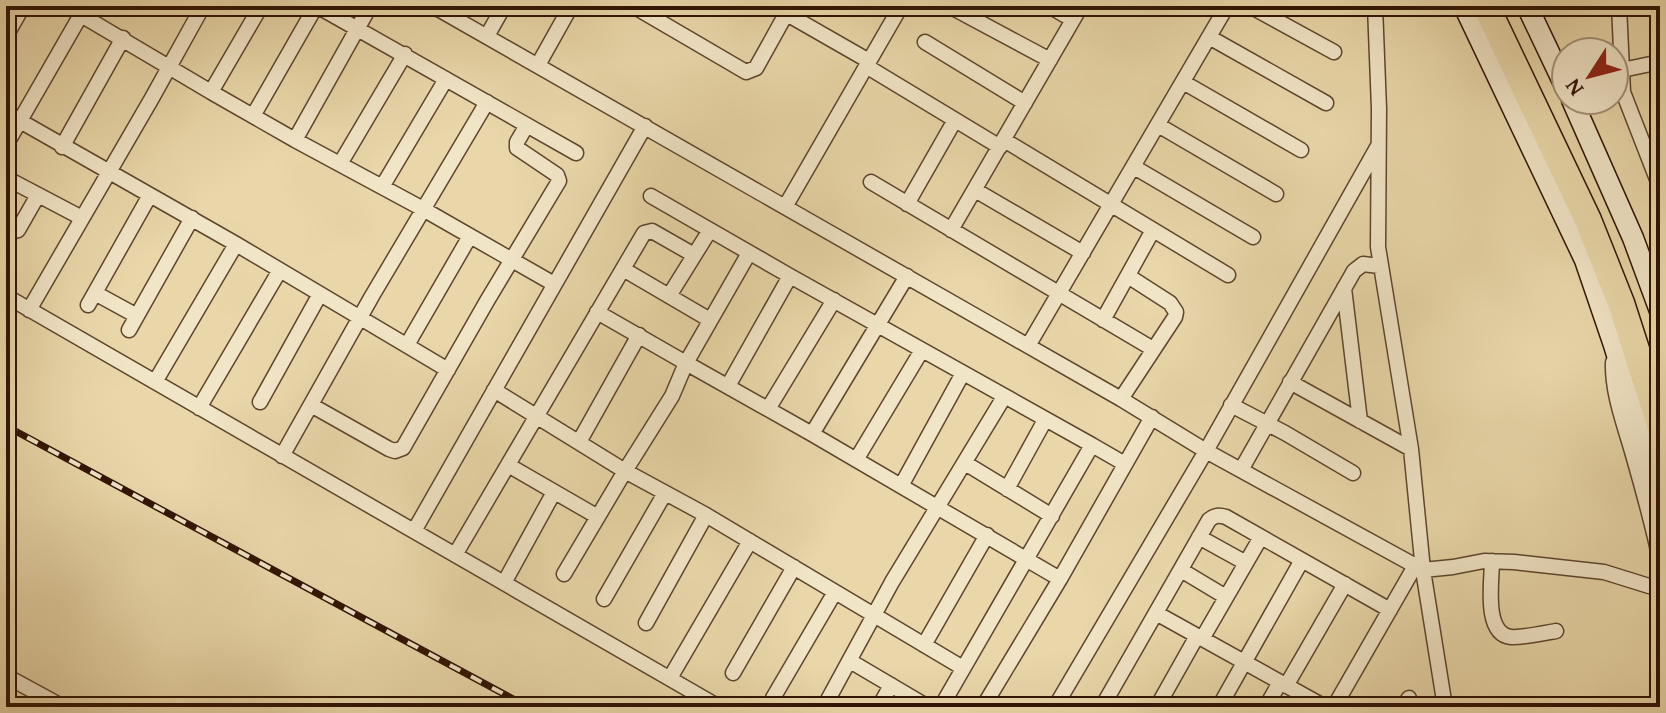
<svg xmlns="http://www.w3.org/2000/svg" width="1666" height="713" font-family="'Gentium Book Plus',serif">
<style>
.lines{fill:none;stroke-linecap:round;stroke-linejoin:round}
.street-casing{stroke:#5e452d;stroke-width:17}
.secondary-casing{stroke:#301404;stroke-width:23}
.highway-casing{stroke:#301404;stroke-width:29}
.street{stroke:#f1e5c7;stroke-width:14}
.secondary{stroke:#f1e5c7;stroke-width:20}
.highway{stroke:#e9d7a9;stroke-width:26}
.rail-casing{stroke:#301404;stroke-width:7}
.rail{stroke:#f1e5c7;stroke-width:4;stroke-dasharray:12;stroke-linecap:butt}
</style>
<rect width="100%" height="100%" fill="#e9d7a9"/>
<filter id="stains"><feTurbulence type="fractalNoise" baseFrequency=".0025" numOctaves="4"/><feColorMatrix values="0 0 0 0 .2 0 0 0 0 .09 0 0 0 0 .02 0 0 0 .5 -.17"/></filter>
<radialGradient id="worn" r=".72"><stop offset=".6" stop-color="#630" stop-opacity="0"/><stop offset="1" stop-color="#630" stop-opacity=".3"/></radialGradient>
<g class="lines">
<defs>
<path id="street" d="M 261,6 L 211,92 L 295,140 L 370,6
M 317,6 L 576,153
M 433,6 L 1121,399 L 1206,451 L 1423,570 L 1453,567 L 1484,561 L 1514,562 L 1604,572 L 1649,586 L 1660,586
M 633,6 L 746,72 L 756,68 L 786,14
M 773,6 L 869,61
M 1049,6 L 1073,20
M 1250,6 L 1334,52
M 1375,6 L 1379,109 L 1378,247 L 1411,449 L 1423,570 L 1445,707
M 1619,6 L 1623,92 L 1660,187
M 953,8 L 1050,60
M 81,15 L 211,92
M 6,36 L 23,6
M 487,36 L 504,6
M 1209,37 L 1326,103
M 925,42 L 1025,103
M 538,65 L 571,6
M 866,66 L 1000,147
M 1622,70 L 1660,62
M 1183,82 L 1301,150
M 6,113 L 236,244 L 448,370
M 253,116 L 316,6
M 1158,125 L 1276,194
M 295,140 L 423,209 L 554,284
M 1004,140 L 1228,275
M 6,145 L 86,6
M 62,147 L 123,38
M 340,164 L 405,54
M 1134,167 L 1253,237
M 6,178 L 82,218
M 871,182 L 1153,349
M 382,187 L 446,79
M 975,190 L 1083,253
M 651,196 L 790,276 L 1092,445 L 941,707
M 907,204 L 955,120
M 785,207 L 901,6
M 6,229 L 11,232 L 18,230 L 38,195
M 951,230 L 1081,6
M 623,269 L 710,320
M 1344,288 L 1360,421
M 95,293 L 137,316
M 6,296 L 719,707
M 669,296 L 710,230
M 88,305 L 150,195
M 29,310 L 152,98 L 203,6
M 597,312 L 686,363 L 749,253
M 1103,320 L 1153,230
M 129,330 L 192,218
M 407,345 L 470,236
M 1028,346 L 1227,6
M 1613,362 C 1612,394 1625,426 1633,455 C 1643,490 1653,525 1660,560
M 155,382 L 236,244
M 1290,382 L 1411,449
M 728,386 L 790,276
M 494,390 L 625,471 L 672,396 L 686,363 L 812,434 L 1060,579
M 1121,399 L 1175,317 L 1176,312 L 1170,303 L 1128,276
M 260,402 L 320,294
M 311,405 L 389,449 L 395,451 L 403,448 L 487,301 L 559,181 L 557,175 L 517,148 L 517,142 L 527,125
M 1231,405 L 1285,433 L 1353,473
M 199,408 L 280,270
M 768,409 L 834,300
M 812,434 L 907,276
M 579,442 L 639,335
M 1092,445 L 1125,464
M 282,456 L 372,296 L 487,102
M 856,460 L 922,350
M 965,463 L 1052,516
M 508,465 L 598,517
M 1241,470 L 1354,271 L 1363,264 L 1379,266
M 901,486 L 963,373
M 1007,489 L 1045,420
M 414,531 L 645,126
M 1199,537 L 1246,563
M 455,555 L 644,233 L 652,231 L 694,255
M 1492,561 C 1492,580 1483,634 1511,637 C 1521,638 1545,633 1556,631
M 1181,570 L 1226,597
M 564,574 L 625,471 L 706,515 L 963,668
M 504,583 L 554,492
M 604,599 L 665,493
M 1156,613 L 1325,707
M 646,623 L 706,515
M 1202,639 L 1261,537
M 924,645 L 987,535
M 850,661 L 928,707
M 733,673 L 794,567
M 6,676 L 63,707
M 670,678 L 750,541
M 1286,686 L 1345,584
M 773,698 L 835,592
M 824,707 L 892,582 L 1004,397
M 879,707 L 891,685
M 983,707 L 1060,579 L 1152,417
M 1055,707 L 1206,451 L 1378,146
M 1102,707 L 1209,520 C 1215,515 1219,515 1226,517 L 1390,610
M 1157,707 L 1197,636
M 1219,707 L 1302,560
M 1266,707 L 1280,682
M 1334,707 L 1415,566
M 1403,707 L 1409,698"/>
<path id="secondary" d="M 1464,6 L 1585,260 L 1614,345 L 1648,455 L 1660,508
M 1527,6 L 1566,88
M 1572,100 L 1633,238 L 1660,311"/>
<path id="highway" d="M 1486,6 L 1588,220 L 1621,303 L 1660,424"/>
</defs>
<use href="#street" class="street-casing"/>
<use href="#secondary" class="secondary-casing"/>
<use href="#highway" class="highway-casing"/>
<use href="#street" class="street"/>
<use href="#secondary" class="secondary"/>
<use href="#highway" class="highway"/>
<defs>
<path id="rail" d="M 6,426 L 528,707"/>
</defs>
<use href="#rail" class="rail-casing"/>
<use href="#rail" class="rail"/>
</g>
<rect width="1666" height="713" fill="none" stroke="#e9d7a9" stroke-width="32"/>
<rect x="8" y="8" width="1650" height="697" fill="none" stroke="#301404" stroke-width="4"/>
<rect x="16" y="16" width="1634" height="681" fill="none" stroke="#301404" stroke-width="2"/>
<g transform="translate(1590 76) rotate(234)"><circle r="38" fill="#f1e5c7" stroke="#a49179" stroke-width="2"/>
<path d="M0-6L14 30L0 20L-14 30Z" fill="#8f2418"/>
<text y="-12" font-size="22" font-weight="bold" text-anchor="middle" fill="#301404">N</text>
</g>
<rect width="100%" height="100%" filter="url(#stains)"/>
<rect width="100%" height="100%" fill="url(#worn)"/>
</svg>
